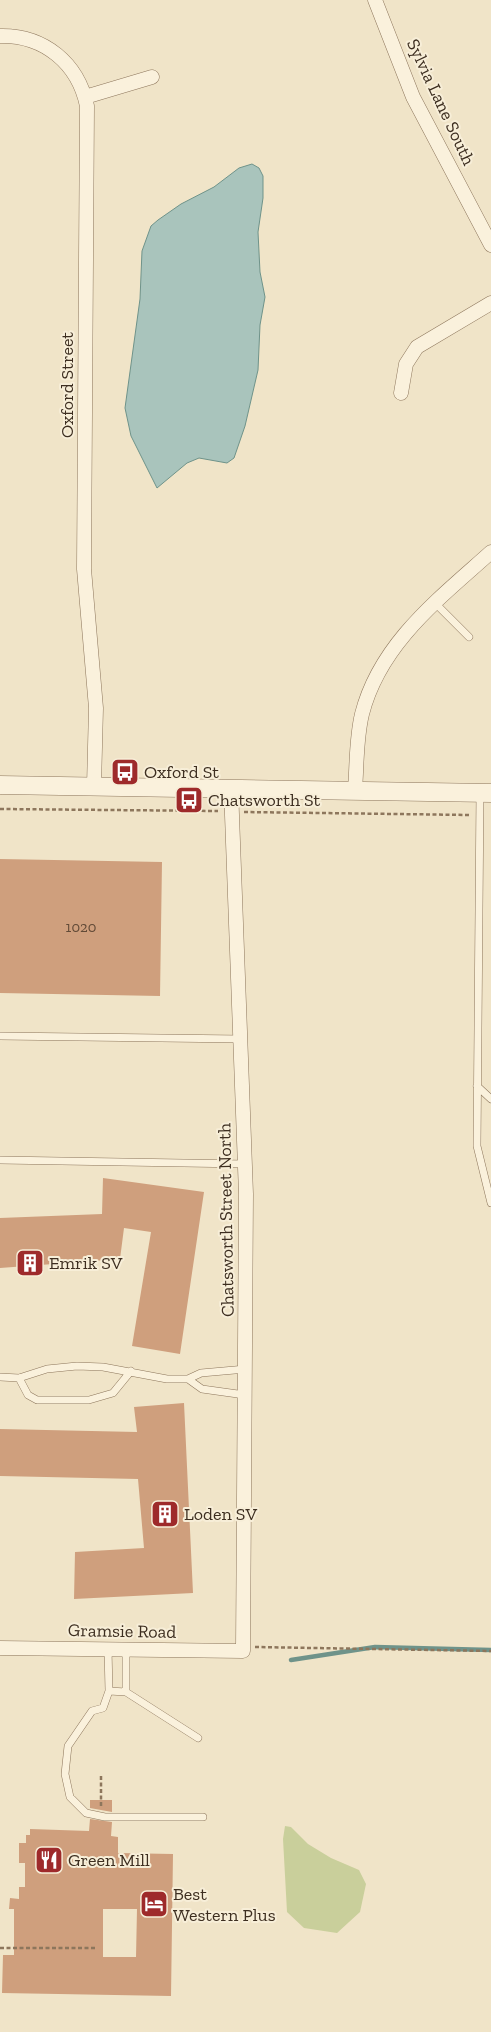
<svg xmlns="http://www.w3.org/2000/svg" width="491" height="2032" font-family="'Zilla Slab',serif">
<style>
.green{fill:#c9cf9b}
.water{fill:#a9c4bc;stroke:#6f938a}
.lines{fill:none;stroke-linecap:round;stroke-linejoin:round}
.stream{stroke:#6f938a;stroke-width:4.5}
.building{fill:#cf9f7d;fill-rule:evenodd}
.service-casing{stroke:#8d765c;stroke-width:8}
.minor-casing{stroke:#8d765c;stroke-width:15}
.tertiary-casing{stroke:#8d765c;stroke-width:19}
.path{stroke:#8d765c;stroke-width:2.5;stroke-dasharray:4 2.5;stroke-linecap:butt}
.service{stroke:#faf1dc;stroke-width:7}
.minor{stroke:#faf1dc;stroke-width:14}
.tertiary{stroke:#faf1dc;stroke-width:18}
.labels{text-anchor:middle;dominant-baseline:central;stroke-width:4;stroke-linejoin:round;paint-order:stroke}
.number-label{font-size:15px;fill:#624a37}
.street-label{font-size:18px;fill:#3d2e20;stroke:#f7eed8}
.poi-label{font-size:18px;fill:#3d2e20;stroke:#f7eed8;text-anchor:start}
</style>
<rect width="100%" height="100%" fill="#f0e4c8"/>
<path class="green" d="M 285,1826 L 291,1827 L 308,1844 L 331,1858 L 359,1870 L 366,1884 L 360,1912 L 337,1933 L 304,1928 L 287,1912 L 283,1839 Z"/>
<path class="water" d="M 252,164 L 259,168 L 263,176 L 263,198 L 258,232 L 260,272 L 265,297 L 260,325 L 258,370 L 245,426 L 234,458 L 227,463 L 199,458 L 187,463 L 157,488 L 131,436 L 125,408 L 140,299 L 142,251 L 151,226 L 158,220 L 181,204 L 214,187 L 239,168 Z"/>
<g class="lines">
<path class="stream" d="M 291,1660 L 375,1647 L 491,1650"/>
</g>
<path class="building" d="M 0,859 L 162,862 L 160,996 L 0,993 Z
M 103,1178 L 204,1192 L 180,1354 L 132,1346 L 151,1232 L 124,1228 L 120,1259 L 0,1268 L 0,1218 L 102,1214 Z
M 184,1403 L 193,1593 L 74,1599 L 75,1552 L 144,1548 L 138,1479 L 0,1476 L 0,1429 L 137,1432 L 134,1407 Z
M 90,1800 L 112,1800 L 112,1812 L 90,1808 Z
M 90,1819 L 112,1822 L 111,1836 L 118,1837 L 118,1853 L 173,1854 L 171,1996 L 2,1993 L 3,1955 L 14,1955 L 14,1909 L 9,1909 L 10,1898 L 19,1899 L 19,1887 L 25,1887 L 25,1863 L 19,1863 L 19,1843 L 26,1843 L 26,1835 L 30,1835 L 30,1829 L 89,1831 ZM 103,1909 L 137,1909 L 136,1957 L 103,1957 Z"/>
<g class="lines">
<defs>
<path id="service" d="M 435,603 L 469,637
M 480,793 L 477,1146 L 491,1203
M 0,1036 L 241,1039
M 477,1086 L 491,1099
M 0,1160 L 245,1164
M 0,1377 L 19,1378 L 47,1369 L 77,1366 L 103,1367 L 167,1379 L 188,1379 L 201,1373 L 246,1369
M 19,1378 L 28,1395 L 37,1400 L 89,1400 L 113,1393 L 131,1371
M 188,1379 L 202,1389 L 245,1395
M 108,1649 L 109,1691 L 103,1708 L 92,1711 L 68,1746 L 65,1774 L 70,1797 L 86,1813 L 105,1817 L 203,1817
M 126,1649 L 126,1692 L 198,1738
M 109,1691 L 126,1692"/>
<path id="minor" d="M 375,0 L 413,97 L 491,245
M 0,36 C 44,35 78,63 87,106 L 84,569 L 96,708 L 94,786
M 85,97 L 152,77
M 401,393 L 406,364 L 417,347 L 491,303
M 355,790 C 357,764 356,739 362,714 C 380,643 440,598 491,552
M 0,1648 L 243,1651 L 246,1194 L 231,788"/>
<path id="tertiary" d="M 0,785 L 491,793"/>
</defs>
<use href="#service" class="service-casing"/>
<use href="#minor" class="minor-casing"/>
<use href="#tertiary" class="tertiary-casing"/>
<path class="path" d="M 0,809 L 218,811
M 244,812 L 471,815
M 255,1647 L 491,1651
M 101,1806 L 101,1775
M 0,1948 L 95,1948"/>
<use href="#service" class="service"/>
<use href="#minor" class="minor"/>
<use href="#tertiary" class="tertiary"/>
</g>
<defs>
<symbol id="bus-square" viewBox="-11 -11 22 22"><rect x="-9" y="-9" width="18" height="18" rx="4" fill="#9e2a2b" stroke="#f7eed8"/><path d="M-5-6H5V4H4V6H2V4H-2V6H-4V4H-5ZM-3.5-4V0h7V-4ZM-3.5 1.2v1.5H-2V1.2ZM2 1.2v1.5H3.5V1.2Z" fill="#fff"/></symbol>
<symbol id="building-square" viewBox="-11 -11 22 22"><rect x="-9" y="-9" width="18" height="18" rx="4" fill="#9e2a2b" stroke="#f7eed8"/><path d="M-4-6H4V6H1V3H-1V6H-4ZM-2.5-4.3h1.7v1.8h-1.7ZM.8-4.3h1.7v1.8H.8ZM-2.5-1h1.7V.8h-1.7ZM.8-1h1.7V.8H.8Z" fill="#fff"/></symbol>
<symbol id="restaurant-square" viewBox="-11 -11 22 22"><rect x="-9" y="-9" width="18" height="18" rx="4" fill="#9e2a2b" stroke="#f7eed8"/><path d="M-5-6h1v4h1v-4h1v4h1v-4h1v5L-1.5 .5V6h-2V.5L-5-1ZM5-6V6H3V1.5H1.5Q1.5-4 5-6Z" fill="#fff"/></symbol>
<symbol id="hotel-square" viewBox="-11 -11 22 22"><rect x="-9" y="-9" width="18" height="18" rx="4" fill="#9e2a2b" stroke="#f7eed8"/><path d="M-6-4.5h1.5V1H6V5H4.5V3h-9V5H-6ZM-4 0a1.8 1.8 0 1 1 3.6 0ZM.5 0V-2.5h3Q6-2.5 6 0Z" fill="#fff"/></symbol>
</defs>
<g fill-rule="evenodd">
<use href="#bus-square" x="109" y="756" width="32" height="32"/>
<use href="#bus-square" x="173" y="784" width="32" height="32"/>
<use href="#building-square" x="14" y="1247" width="32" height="32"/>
<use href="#building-square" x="149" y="1498" width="32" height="32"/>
<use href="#restaurant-square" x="33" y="1844" width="32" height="32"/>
<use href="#hotel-square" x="138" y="1888" width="32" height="32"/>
</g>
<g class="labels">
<g class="number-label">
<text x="81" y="927">1020</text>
</g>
<g class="street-label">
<text transform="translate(441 102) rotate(65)">Sylvia Lane South</text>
<text transform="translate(67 385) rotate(-90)">Oxford Street</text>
<text transform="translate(226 1220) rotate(-91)">Chatsworth Street North</text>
<text transform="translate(122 1631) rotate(1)">Gramsie Road</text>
</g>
<g class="poi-label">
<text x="144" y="772">Oxford St</text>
<text x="208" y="800">Chatsworth St</text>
<text x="49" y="1263">Emrik SV</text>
<text x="184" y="1514">Loden SV</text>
<text x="68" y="1860">Green Mill</text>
<text x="173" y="1894">Best<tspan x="173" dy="21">Western Plus</tspan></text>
</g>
</g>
</svg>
